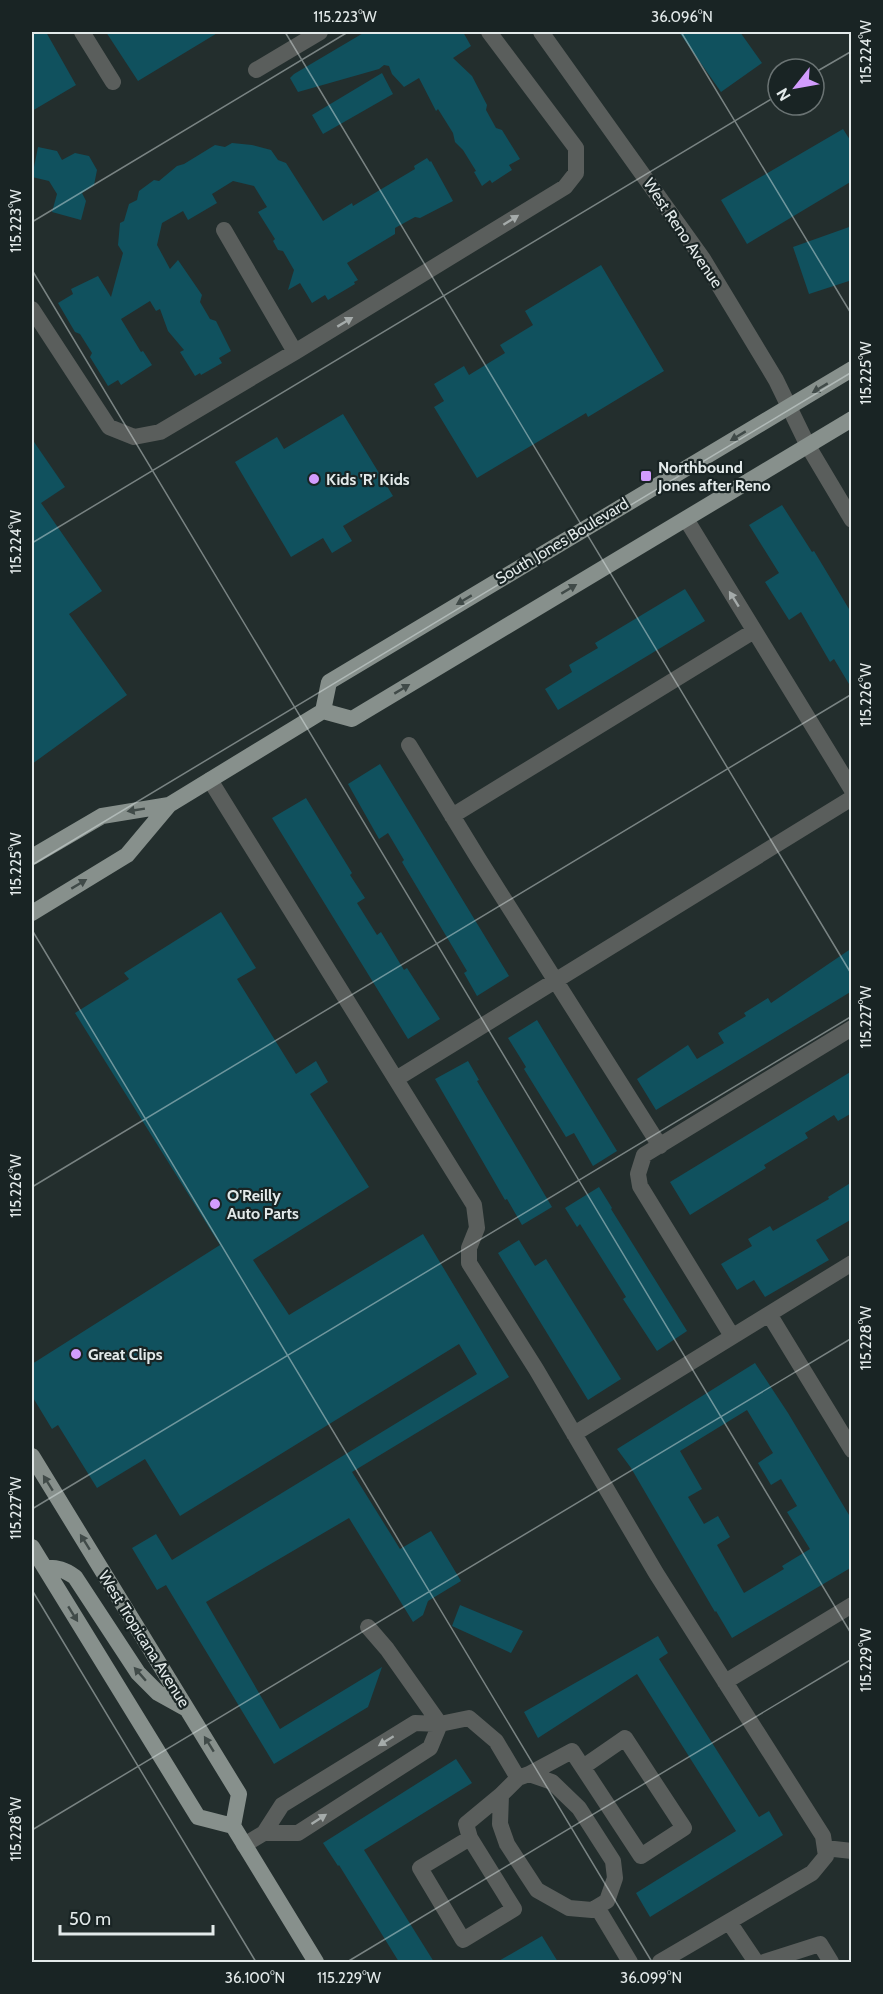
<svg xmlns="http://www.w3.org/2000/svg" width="883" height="1994" font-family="Cabin,sans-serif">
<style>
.building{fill:#10515e;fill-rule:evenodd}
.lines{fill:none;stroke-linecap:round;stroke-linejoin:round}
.minor{stroke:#5a5e5c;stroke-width:16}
.tertiary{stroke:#5a5e5c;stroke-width:16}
.primary{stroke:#87908c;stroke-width:16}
.oneway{fill:#a5abaa}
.oneway2{fill:#404a48}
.ticks{fill:none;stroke:#e3eaea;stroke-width:1.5;stroke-opacity:0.45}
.poi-dot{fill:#d29cfd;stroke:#192424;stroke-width:2}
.labels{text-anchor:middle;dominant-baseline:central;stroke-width:4.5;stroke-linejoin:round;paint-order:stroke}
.street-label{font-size:16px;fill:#e3eaea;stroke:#192424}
.poi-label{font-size:16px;font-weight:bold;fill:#e3eaea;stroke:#192424;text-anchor:start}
.neatline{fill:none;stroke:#e3eaea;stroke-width:2}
.ticks-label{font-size:15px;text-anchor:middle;fill:#e3eaea}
</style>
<rect width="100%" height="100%" fill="#232e2d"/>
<path class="building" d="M 32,32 L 46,32 L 76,85 L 32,111 Z
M 106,32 L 219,32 L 138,81 Z
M 365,32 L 463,32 L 471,46 L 453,58 L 472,76 L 487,105 L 486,110 L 496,128 L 502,130 L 520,159 L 509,165 L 512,170 L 492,183 L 490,180 L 482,186 L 474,172 L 476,171 L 463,150 L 455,142 L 453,133 L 438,109 L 436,111 L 419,78 L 404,87 L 392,74 L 389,66 L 384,65 L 379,69 L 298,92 L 290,78 L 294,74 Z
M 679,32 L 740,32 L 762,63 L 721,92 Z
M 382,73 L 393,94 L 323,134 L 312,115 Z
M 843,129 L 852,143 L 852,181 L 747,244 L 721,200 Z
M 232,143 L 252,145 L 271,150 L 278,160 L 286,163 L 323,221 L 352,203 L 353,206 L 415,169 L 414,166 L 427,158 L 430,162 L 431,161 L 453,201 L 420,218 L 415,217 L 395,228 L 395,234 L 347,263 L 358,280 L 354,282 L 355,284 L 328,300 L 325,295 L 312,303 L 300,283 L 288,290 L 294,270 L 283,251 L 278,250 L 273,241 L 275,239 L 258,212 L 267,207 L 254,186 L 233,181 L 212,194 L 217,203 L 188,220 L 183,211 L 162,223 L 157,245 L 170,269 L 178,260 L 202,295 L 200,302 L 210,319 L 216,321 L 231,351 L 219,358 L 222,363 L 201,375 L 200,373 L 195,376 L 180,352 L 184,350 L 168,331 L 160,309 L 156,311 L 150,301 L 121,319 L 141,352 L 143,351 L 152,365 L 121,385 L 118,380 L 108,386 L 90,357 L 92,353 L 80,334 L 75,332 L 58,303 L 73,294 L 71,289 L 98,276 L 111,297 L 123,253 L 118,245 L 120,223 L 124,221 L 129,204 L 137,200 L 139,191 L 154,180 L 159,181 L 177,166 L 184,164 L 215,145 L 225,147 Z
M 38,147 L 57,151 L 62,160 L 75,153 L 89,156 L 97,170 L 94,185 L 82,193 L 86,201 L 81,220 L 52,212 L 57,194 L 49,181 L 32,177 Z
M 852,226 L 852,280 L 809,294 L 793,247 Z
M 601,265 L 664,371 L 588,417 L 586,413 L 477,478 L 434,407 L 444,401 L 434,384 L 464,366 L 469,375 L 505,353 L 500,345 L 533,325 L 525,311 Z
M 343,414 L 393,496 L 343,526 L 352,541 L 332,553 L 323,538 L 291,557 L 235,462 L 277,437 L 284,449 Z
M 32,439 L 65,487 L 41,503 L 102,591 L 69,614 L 127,695 L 32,764 Z
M 782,505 L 812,552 L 814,551 L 852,614 L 852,689 L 834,659 L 830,662 L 801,612 L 789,620 L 765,582 L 779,573 L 749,525 Z
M 685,589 L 705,621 L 558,710 L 545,689 L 572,672 L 569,665 L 598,648 L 595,643 Z
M 380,764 L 509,976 L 477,996 L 464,973 L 467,971 L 402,862 L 404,860 L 388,833 L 379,839 L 348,784 Z
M 306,798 L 352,873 L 350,875 L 365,898 L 357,903 L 377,935 L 381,932 L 404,970 L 407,968 L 440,1019 L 408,1039 L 272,818 Z
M 221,912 L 256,968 L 237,979 L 296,1074 L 316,1061 L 328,1082 L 310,1094 L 369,1187 L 253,1260 L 289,1315 L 423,1234 L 509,1377 L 352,1472 L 400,1549 L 431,1531 L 461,1581 L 428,1601 L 423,1615 L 413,1622 L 349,1518 L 206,1602 L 280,1729 L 382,1667 L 368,1707 L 274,1764 L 166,1585 L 157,1590 L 132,1548 L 156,1534 L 172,1560 L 477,1374 L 459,1344 L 180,1516 L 145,1459 L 97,1488 L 58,1425 L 52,1429 L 32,1396 L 32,1364 L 220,1245 L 75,1013 L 129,979 L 124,973 Z
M 852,948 L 852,991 L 656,1110 L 637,1079 L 688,1045 L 697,1059 L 724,1043 L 718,1033 L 746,1016 L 744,1013 L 768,998 L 771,1003 Z
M 537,1020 L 617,1151 L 593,1166 L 574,1133 L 566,1137 L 524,1069 L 526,1067 L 508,1038 Z
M 468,1061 L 479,1080 L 477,1081 L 552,1207 L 522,1225 L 507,1199 L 505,1200 L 435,1079 Z
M 852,1071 L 852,1113 L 838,1121 L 834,1115 L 805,1133 L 808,1138 L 764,1165 L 766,1168 L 690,1215 L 670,1182 Z
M 852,1182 L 852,1219 L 816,1240 L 829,1260 L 765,1297 L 754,1280 L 737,1290 L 721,1264 L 752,1246 L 748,1239 L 770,1226 L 773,1231 L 829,1199 L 828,1197 Z
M 599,1187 L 612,1208 L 611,1209 L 687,1331 L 657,1351 L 623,1299 L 626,1297 L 580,1224 L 577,1227 L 565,1208 Z
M 519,1240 L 535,1266 L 546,1259 L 621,1379 L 588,1400 L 498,1253 Z
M 755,1363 L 788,1413 L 852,1520 L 852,1567 L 732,1638 L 716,1611 L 715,1612 L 631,1468 L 617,1449 ZM 747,1410 L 773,1453 L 758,1463 L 771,1485 L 781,1479 L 797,1506 L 787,1512 L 810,1549 L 782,1566 L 784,1569 L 744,1593 L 717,1545 L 730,1537 L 718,1516 L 704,1524 L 688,1497 L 702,1489 L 680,1451 Z
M 460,1605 L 523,1631 L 511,1653 L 452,1626 Z
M 658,1636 L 668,1653 L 659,1659 L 759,1817 L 769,1811 L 783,1835 L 650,1917 L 636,1893 L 736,1831 L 637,1674 L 538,1738 L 524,1712 Z
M 456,1759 L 472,1783 L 364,1850 L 434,1962 L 399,1962 L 339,1865 L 338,1866 L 323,1843 Z
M 542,1936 L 558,1962 L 497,1962 Z"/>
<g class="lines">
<path class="minor" d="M 82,32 L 113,82
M 256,70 L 320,32
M 224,230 L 295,352
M 32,309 L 109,427 L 134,437 L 160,432 L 295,352 L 565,187 L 576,173 L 576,148 L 489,32
M 808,446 L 852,520
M 686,519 L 852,790
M 409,745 L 478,858 L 660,1146
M 210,780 L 474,1205 L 477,1228 L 469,1248 L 469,1263 L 536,1369 L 656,1573 L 823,1836 L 826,1856 L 812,1873 L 660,1962
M 452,816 L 754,631
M 396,1079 L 852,798
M 769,1314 L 852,1450
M 732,1336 L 640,1186 L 638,1174 L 644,1155 L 852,1028
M 574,1434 L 852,1263
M 368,1627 L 387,1649 L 440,1724
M 725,1682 L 852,1605
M 529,1774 L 552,1782 L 579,1808 L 613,1861 L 615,1878 L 607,1901 L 592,1910 L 569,1908 L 537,1890 L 507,1844 L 500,1824 L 501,1795 L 518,1778 Z
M 529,1774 L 572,1751 L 641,1856 L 684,1828 L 625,1738 L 583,1767
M 264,1833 L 298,1833 L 430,1748 L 440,1724
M 470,1838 L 420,1868 L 463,1940 L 514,1909 L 470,1838 L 466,1824 L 501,1795
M 244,1845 L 264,1833 L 282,1805 L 415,1723 L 440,1724 L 469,1718 L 496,1741 L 518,1778
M 825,1848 L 852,1851
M 597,1907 L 630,1962
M 729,1922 L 756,1962
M 764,1962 L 820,1944 L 831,1962"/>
<path class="tertiary" d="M 541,32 L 703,259 L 776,380 L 808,446"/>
<path class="primary" d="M 323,711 L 352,719 L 852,419
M 32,857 L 102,816 L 169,805
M 32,913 L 127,855 L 169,805 L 323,711 L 329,682 L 852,369
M 32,1456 L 239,1794 L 233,1826 L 316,1962
M 32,1547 L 198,1817 L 233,1826
M 45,1568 C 57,1567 65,1570 75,1577 L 138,1673 L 158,1693 L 185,1708"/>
</g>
<defs><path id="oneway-solid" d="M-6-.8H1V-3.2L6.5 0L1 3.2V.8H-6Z" transform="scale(1.5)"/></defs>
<g class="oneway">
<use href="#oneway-solid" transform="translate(511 220) rotate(-32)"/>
<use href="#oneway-solid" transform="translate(345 322) rotate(-31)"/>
<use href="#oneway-solid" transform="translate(734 599) rotate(-122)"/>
<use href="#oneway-solid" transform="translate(386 1741) rotate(148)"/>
<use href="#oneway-solid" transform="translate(319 1819) rotate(-33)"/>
</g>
<g class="oneway2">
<use href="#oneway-solid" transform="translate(820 388) rotate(149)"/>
<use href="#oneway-solid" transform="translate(738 436) rotate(149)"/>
<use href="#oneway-solid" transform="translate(569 589) rotate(-31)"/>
<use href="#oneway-solid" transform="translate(464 600) rotate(149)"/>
<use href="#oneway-solid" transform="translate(402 689) rotate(-31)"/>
<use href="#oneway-solid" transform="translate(136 810) rotate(171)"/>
<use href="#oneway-solid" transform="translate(79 884) rotate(-31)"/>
<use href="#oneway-solid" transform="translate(48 1483) rotate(-122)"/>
<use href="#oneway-solid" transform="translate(85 1542) rotate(-122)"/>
<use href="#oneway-solid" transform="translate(73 1614) rotate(58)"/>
<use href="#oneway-solid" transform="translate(140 1674) rotate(-131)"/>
<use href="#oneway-solid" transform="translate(209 1744) rotate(-122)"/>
</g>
<path class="ticks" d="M 285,32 L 852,975M 681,32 L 852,315M 814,73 L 852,51M 32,222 L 348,32M 32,270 L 852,1635M 32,543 L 778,95M 32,865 L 852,372M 32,930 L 652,1962M 32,1187 L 852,694M 32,1509 L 852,1016M 32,1590 L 256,1962M 32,1830 L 852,1338M 347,1962 L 852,1659"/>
<g class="poi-dot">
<rect x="640" y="470" width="12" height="12" rx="3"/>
<circle cx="314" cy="479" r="6"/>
<circle cx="215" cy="1204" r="6"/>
<circle cx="76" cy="1354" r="6"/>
</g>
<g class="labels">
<g class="street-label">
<text transform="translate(683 233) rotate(56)">West Reno Avenue</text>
<text transform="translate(562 541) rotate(-31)">South Jones Boulevard</text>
<text transform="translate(144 1639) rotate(58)">West Tropicana Avenue</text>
</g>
<g class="poi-label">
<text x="658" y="467">Northbound<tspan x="658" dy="18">Jones after Reno</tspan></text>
<text x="326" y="479">Kids 'R' Kids</text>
<text x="227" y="1195">O'Reilly<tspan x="227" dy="18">Auto Parts</tspan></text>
<text x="88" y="1354">Great Clips</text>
</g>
</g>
<rect width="883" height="1994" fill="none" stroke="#192424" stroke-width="66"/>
<g transform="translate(796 87) rotate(239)"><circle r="28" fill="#192424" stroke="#6a7373" stroke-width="1.5"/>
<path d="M0-4.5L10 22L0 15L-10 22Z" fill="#d29cfd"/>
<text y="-9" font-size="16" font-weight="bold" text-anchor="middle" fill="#e3eaea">N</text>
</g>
<path d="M60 1925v9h153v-9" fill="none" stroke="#e3eaea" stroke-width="3"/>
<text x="69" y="1925" font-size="18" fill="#e3eaea" stroke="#192424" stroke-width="4.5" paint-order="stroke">50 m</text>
<rect x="33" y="33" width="817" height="1928" class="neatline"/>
<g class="ticks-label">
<text x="345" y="22">115.223°W</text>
<text x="682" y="22">36.096°N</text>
<text transform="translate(866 52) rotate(-90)" y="5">115.224°W</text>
<text transform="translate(16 221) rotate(-90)" y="5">115.223°W</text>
<text transform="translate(866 373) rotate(-90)" y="5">115.225°W</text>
<text transform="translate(16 542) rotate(-90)" y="5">115.224°W</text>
<text transform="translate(866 695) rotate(-90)" y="5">115.226°W</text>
<text transform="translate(16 864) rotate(-90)" y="5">115.225°W</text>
<text transform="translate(866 1017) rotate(-90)" y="5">115.227°W</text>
<text transform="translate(16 1186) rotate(-90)" y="5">115.226°W</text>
<text transform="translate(866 1338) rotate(-90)" y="5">115.228°W</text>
<text transform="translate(16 1508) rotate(-90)" y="5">115.227°W</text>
<text transform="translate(866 1660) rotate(-90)" y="5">115.229°W</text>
<text transform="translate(16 1829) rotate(-90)" y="5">115.228°W</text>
<text x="255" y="1983">36.100°N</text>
<text x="349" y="1983">115.229°W</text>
<text x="651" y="1983">36.099°N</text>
</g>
</svg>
